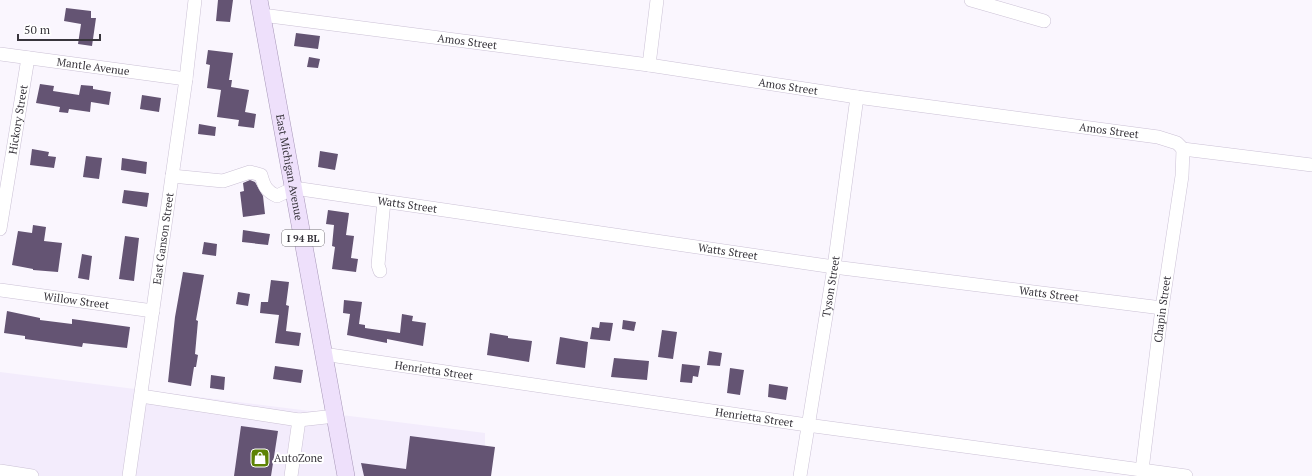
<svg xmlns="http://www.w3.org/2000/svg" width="1312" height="476" font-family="'PT Serif',serif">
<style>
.built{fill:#f3ecfc}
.building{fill:#645473}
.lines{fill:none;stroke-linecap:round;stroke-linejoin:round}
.minor-casing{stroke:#cbc1d5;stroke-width:14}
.major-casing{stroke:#a696b7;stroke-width:18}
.minor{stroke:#fff;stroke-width:13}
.major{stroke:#eee0fb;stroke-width:17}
.labels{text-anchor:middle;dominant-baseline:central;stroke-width:4;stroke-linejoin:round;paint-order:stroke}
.shield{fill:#fff;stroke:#747276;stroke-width:1}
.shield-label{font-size:10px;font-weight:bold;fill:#38353c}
.street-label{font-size:11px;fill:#38353c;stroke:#fff}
.poi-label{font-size:11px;fill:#38353c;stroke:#fff;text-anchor:start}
</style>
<rect width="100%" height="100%" fill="#faf6fe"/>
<path class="built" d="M 0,372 L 485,433 L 485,476 L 0,476 Z"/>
<path class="building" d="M 218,0 L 233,0 L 230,22 L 216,21 Z
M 66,8 L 91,11 L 91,18 L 96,18 L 92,46 L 78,44 L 81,24 L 64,21 Z
M 296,33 L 320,36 L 318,49 L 294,46 Z
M 208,50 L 233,53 L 229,80 L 232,80 L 231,87 L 249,90 L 245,112 L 256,114 L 254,128 L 238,126 L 239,120 L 217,117 L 221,90 L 207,88 L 210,65 L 206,64 Z
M 309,57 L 320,59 L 318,68 L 307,67 Z
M 40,84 L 54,86 L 53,91 L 79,95 L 81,85 L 93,86 L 93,89 L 111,92 L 109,105 L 91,102 L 90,112 L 69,109 L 68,113 L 59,112 L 60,107 L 36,103 Z
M 142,95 L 161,98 L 159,112 L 140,109 Z
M 199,124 L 216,127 L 215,136 L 198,134 Z
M 32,149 L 49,152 L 48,156 L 56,157 L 54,168 L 30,165 Z
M 320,151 L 338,154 L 335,170 L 318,167 Z
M 86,156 L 102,158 L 99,179 L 83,177 Z
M 122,158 L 147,162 L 146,174 L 121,170 Z
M 250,180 L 255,182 L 263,196 L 265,214 L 243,217 L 240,192 L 244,191 L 243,183 Z
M 124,190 L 149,193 L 147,207 L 122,203 Z
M 328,210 L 349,213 L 346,235 L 354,236 L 351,258 L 358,259 L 356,272 L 332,269 L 335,247 L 332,246 L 334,225 L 326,224 Z
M 33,225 L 46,227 L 44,241 L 62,243 L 58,272 L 33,270 L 33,269 L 12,265 L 18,231 L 32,233 Z
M 243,230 L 270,234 L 268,245 L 242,242 Z
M 125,236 L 139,238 L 134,281 L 119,279 Z
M 204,242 L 217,244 L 216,256 L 202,254 Z
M 82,254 L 92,256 L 89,280 L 78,278 Z
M 183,272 L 204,275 L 196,320 L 198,321 L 195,354 L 198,355 L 196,367 L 194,367 L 191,386 L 168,382 L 175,317 Z
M 271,280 L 289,282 L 286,305 L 289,306 L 286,331 L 301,333 L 299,346 L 275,343 L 279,315 L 260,313 L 261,302 L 268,302 Z
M 238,292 L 250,294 L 248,306 L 236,304 Z
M 344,300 L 362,302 L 359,324 L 365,325 L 365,328 L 400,333 L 402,314 L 413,316 L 412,321 L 426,323 L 423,346 L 387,339 L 387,343 L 347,335 L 350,314 L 343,313 Z
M 7,311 L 40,318 L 40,320 L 72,324 L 72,319 L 130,327 L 127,348 L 83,343 L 82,347 L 25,339 L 25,336 L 4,333 Z
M 623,320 L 636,322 L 634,331 L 622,329 Z
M 600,322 L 613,323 L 610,341 L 590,339 L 592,327 L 599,328 Z
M 662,330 L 677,332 L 673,359 L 658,357 Z
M 490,333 L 508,336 L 508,338 L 532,341 L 529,362 L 487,355 Z
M 560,337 L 588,342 L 585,368 L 556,364 Z
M 709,351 L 722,353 L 720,366 L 707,365 Z
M 614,358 L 649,361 L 647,380 L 611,377 Z
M 682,364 L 700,366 L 698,377 L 693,376 L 692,383 L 680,382 Z
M 275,366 L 303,370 L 301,383 L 273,379 Z
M 730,368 L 744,370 L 740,395 L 727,393 Z
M 211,375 L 225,377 L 224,390 L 210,388 Z
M 769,384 L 788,387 L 786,400 L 768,397 Z
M 241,426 L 278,431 L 271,476 L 234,476 Z
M 410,436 L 495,447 L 491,476 L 364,476 L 361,463 L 406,469 Z"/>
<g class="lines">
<defs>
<g id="minor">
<path d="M 971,0 L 1044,21"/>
<path id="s1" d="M 262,15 L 649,65 L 857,97 L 1158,137 L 1177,143 L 1183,149 L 1312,165"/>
<path id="s2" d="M 0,54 L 186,79"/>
<path d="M 649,65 L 657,0"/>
<path id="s3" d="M 172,176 L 223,181 L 250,172 L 261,175 C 264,186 266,191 277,196 L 294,188 L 834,267 L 1162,308"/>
<path id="s4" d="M 0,229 L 28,58"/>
<path d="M 380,271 L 378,265 L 384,201"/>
<path id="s5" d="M 0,290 L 153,311"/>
<path id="s6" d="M 323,354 L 807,425 L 1186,476"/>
<path d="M 141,396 L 299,420 L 335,416"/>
<path id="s7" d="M 1142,470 L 1162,308 L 1182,176 L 1183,149"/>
<path d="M 0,471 L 32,476"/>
<path id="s8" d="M 129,476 L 186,79 L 195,0"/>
<path d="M 291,476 L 299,420"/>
<path id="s9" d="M 800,476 L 834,267 L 857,97"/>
</g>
<g id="major">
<path id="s10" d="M 259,0 L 346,476"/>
</g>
</defs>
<use href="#minor" class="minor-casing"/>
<use href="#major" class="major-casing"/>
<use href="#minor" class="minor"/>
<use href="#major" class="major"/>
</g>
<defs>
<symbol id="shop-square" viewBox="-11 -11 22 22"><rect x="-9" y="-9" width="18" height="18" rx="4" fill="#5d8304" stroke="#fff"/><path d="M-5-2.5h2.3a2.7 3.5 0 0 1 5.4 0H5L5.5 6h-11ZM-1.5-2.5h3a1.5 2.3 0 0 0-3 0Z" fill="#fff"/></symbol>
</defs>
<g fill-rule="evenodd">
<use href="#shop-square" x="249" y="447" width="22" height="22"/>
</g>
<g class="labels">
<rect class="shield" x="282" y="230" width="42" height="16" rx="3"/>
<g class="shield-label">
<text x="303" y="238">I 94 BL</text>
</g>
<g class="street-label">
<text stroke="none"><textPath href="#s1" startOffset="207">Amos Street</textPath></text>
<text stroke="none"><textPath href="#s2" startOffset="94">Mantle Avenue</textPath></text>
<text stroke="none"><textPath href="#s1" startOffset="531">Amos Street</textPath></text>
<text stroke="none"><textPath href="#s4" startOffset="111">Hickory Street</textPath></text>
<text stroke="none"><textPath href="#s1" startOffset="855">Amos Street</textPath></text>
<text stroke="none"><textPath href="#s10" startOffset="170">East Michigan Avenue</textPath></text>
<text stroke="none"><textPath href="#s3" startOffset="252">Watts Street</textPath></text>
<text stroke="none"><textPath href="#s8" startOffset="240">East Ganson Street</textPath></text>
<text stroke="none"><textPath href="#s3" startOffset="576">Watts Street</textPath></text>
<text stroke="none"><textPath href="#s9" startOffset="192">Tyson Street</textPath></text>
<text stroke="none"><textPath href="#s3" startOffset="900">Watts Street</textPath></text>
<text stroke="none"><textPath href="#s5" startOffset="77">Willow Street</textPath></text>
<text stroke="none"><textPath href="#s7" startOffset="162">Chapin Street</textPath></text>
<text stroke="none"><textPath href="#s6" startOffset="112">Henrietta Street</textPath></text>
<text stroke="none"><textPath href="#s6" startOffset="436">Henrietta Street</textPath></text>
</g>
<g class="poi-label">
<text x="274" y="458">AutoZone</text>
</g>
</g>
<path d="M18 34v6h82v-6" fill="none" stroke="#38353c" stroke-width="2"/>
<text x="24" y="34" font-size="12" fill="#38353c" stroke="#ffffff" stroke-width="3" paint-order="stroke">50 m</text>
</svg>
